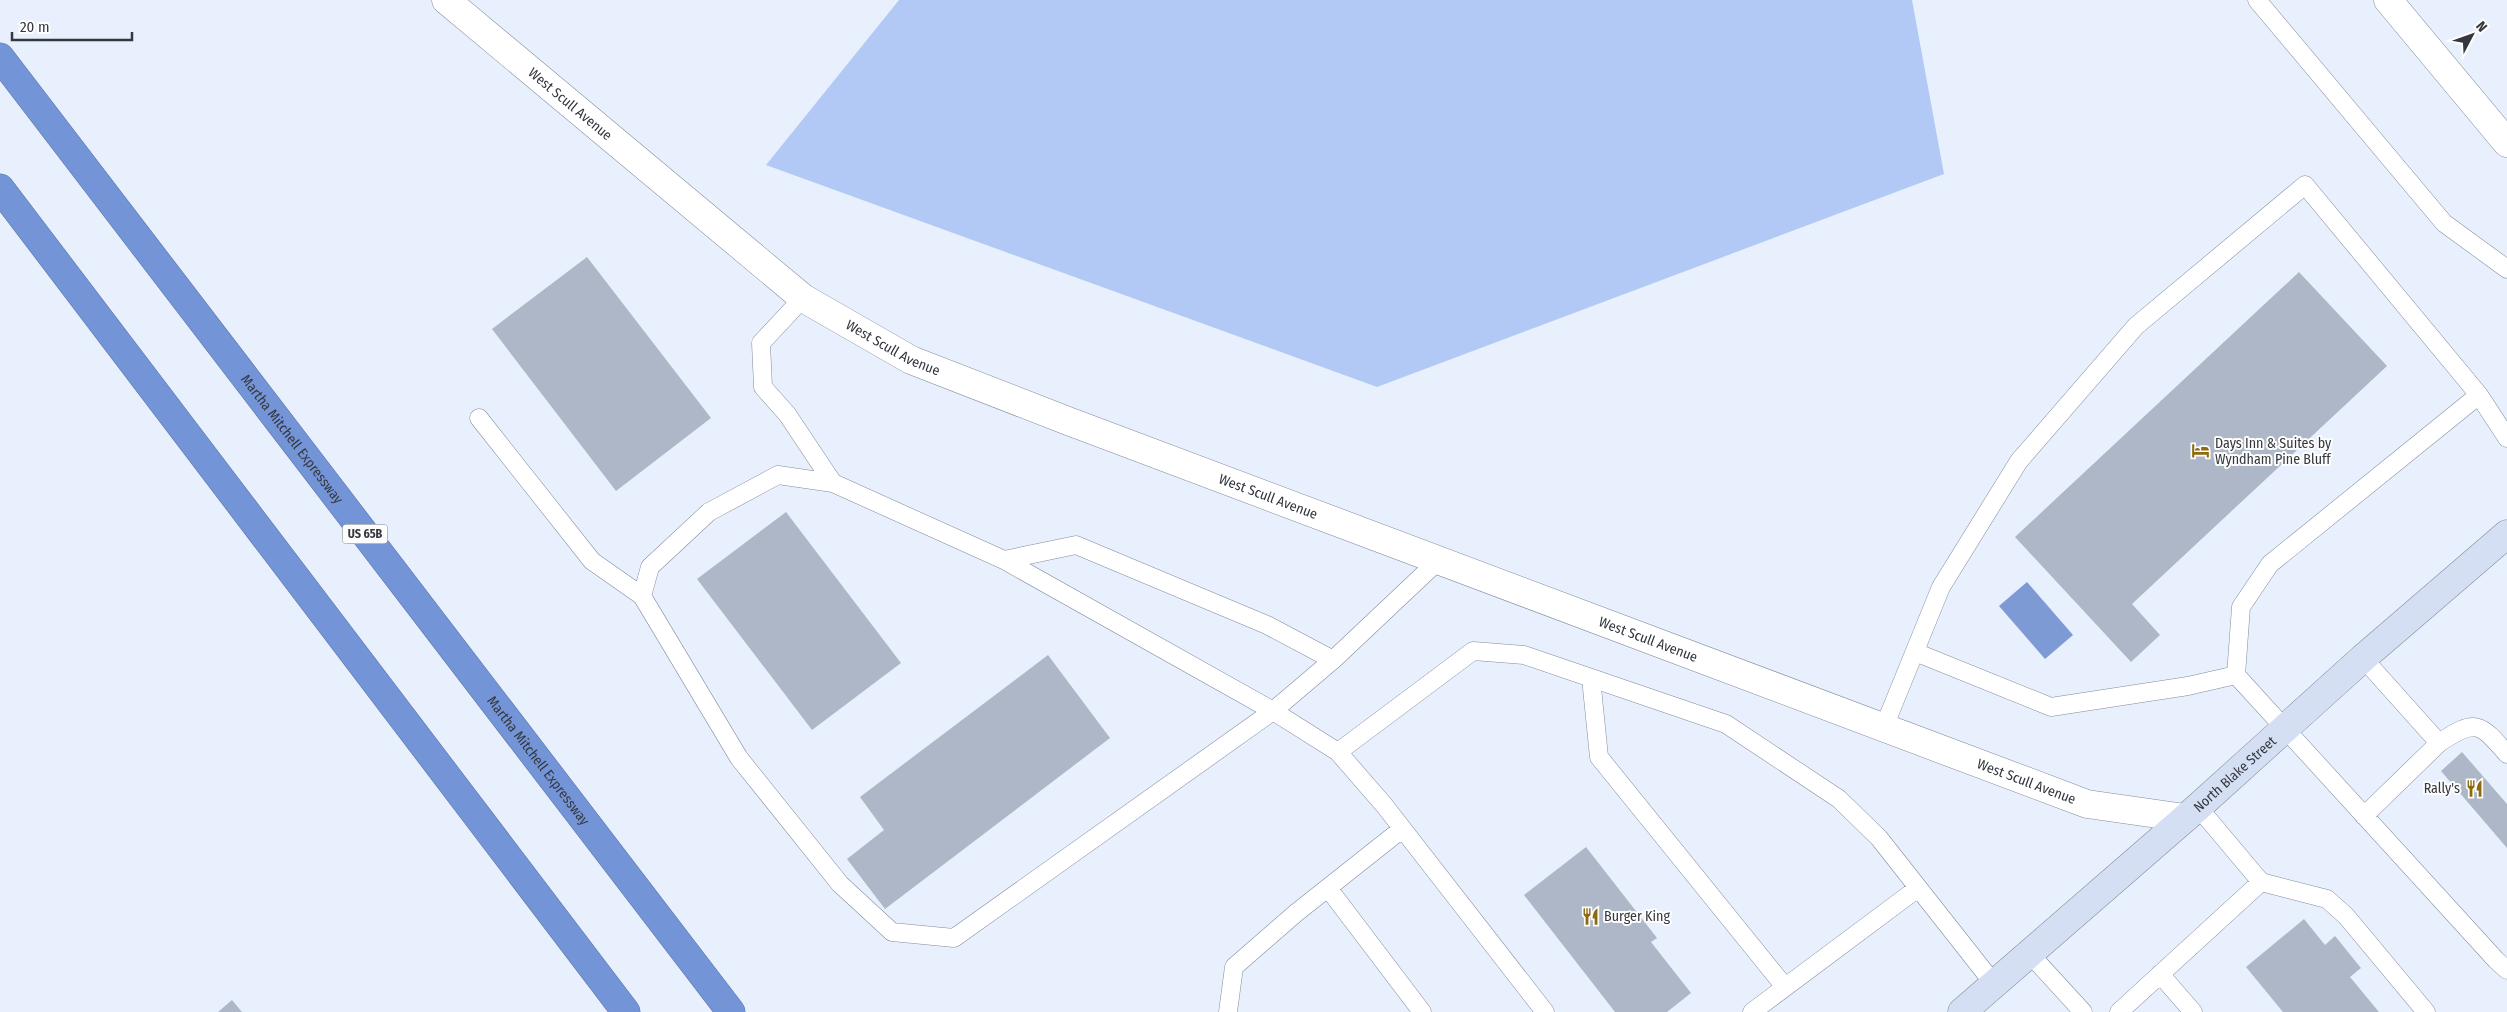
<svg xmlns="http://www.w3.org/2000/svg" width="2507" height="1012" font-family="'Fira Sans Condensed',sans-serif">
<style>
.green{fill:#b2c9f6}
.water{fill:#7e9ad4}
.building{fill:#aeb7c7}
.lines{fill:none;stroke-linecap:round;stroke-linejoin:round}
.lane-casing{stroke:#838b9b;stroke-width:19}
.street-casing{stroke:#838b9b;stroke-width:29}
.secondary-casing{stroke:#838b9b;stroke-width:29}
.highway-casing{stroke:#5d73a1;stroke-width:29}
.lane{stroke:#fff;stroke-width:18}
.street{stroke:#fff;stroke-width:28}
.secondary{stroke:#d5dff3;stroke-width:28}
.highway{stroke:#7394d7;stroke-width:28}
.labels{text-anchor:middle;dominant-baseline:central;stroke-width:4;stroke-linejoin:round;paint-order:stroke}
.shield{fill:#fdfdfd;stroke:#707277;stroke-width:1}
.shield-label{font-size:12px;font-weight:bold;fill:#34373e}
.street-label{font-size:14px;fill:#34373e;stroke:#fdfdfd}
.poi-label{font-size:14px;fill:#34373e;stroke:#fdfdfd;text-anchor:start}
</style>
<rect width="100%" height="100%" fill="#e8f0fe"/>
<path class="green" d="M 899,0 L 1912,0 L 1944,174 L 1377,387 L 766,165 Z"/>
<path class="water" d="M 2027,582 L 2073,635 L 2045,659 L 1999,606 Z"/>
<path class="building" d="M 587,257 L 711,418 L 616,491 L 492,329 Z
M 2299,272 L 2387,366 L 2132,604 L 2160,635 L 2131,662 L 2015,537 Z
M 786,512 L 901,663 L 812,730 L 697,579 Z
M 1048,655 L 1110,738 L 885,909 L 847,859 L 884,830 L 860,797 Z
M 2462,752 L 2507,804 L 2507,848 L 2441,771 Z
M 1586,847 L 1657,938 L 1651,942 L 1691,993 L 1667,1012 L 1615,1012 L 1524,895 Z
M 2304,919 L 2325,945 L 2335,936 L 2361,968 L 2350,977 L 2379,1012 L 2283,1012 L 2246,967 Z
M 232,1000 L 242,1012 L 218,1012 Z"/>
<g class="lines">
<defs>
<path id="lane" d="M 2257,0 L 2444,223 L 2507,269
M 803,298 L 761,343 L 763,387 L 787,414 L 833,483
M 479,418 L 592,561 L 642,596
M 1004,560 L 1076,545 L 1267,625 L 1333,660
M 1439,560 L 1333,660 L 1273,711 L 954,938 L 892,932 L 840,884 L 739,758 L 642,596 L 650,567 L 709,512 L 778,475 L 833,483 L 1004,560 L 1273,711 L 1338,752 L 1384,805 L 1545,1012
M 1915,652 L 2051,707 L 2188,686 L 2236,675 L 2496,960 L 2507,970
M 2363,658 L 2439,743 C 2476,718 2480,723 2507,754
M 2236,675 L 2241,607 L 2270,564 L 2479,395
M 1591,678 L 1599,757 L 1785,987
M 1884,727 L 1941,587 L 2019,461 L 2136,326 L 2305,185 L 2479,395 L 2507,438
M 1338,752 L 1473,651 L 1524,655 L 1726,724 L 1839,799 L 1879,838 L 1994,984
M 2198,807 L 2261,882 L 2327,899 L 2346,916 L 2426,1012
M 2364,816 L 2439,743
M 1328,888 L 1422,1012
M 2029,953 L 2083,1012
M 2160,974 L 2193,1012
M 1228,1012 L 1234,967 L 1296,913 L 1402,829
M 1752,1012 L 1918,888
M 2119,1012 L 2261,882"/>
<g id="street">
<path id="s1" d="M 446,0 L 803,298 L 911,360 L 1068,421 L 2087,804 L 2185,818"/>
<path d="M 2388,0 L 2507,143"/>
</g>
<g id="secondary">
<path id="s2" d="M 1962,1012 L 2198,807 L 2363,658 L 2507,534"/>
</g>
<g id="highway">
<path id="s3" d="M 0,57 L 731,1012"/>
<path d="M 0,188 L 626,1012"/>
</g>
</defs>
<use href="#lane" class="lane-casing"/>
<use href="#street" class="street-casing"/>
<use href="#secondary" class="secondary-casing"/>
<use href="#highway" class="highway-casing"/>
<use href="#lane" class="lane"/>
<use href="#street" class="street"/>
<use href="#secondary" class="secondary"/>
<use href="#highway" class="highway"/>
</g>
<defs>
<symbol id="hotel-bare" viewBox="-9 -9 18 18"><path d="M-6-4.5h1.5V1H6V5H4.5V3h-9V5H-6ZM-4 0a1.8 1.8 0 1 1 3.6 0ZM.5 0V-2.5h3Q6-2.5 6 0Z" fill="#8e6a0e" stroke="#fdfdfd" stroke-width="2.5" paint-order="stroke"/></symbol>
<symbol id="restaurant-bare" viewBox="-9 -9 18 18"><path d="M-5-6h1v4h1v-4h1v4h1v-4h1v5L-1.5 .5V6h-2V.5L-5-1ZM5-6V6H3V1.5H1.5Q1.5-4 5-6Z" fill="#8e6a0e" stroke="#fdfdfd" stroke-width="2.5" paint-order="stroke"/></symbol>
</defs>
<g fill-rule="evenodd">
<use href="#hotel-bare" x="2188" y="438" width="25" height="25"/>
<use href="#restaurant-bare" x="2462" y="776" width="25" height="25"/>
<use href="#restaurant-bare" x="1578" y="904" width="25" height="25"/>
</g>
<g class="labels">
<rect class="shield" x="342.5" y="524.5" width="45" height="19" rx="4"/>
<g class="shield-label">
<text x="365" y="534">US 65B</text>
</g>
<g class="street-label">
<text stroke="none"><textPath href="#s1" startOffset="162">West Scull Avenue</textPath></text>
<text stroke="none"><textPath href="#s1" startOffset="568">West Scull Avenue</textPath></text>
<text stroke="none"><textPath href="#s3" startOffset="481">Martha Mitchell Expressway</textPath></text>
<text stroke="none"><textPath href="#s1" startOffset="972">West Scull Avenue</textPath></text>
<text stroke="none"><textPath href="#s1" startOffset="1378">West Scull Avenue</textPath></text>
<text stroke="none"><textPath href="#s3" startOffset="886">Martha Mitchell Expressway</textPath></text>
<text stroke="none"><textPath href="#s2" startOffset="362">North Blake Street</textPath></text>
<text stroke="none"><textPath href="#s1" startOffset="1782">West Scull Avenue</textPath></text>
</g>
<g class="poi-label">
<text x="2215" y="443">Days Inn &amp; Suites by<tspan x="2215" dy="16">Wyndham Pine Bluff</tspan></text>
<text x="2460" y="788" text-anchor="end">Rally's</text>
<text x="1604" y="916">Burger King</text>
</g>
</g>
<g transform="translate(2472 35) rotate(49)" stroke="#fdfdfd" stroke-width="4" paint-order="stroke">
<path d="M0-4L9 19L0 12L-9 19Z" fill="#34373e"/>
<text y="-8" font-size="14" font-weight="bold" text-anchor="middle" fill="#34373e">N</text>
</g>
<path d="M12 32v8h120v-8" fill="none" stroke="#34373e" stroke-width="2.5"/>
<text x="20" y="32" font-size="15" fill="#34373e" stroke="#fdfdfd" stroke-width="4" paint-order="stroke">20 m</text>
</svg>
